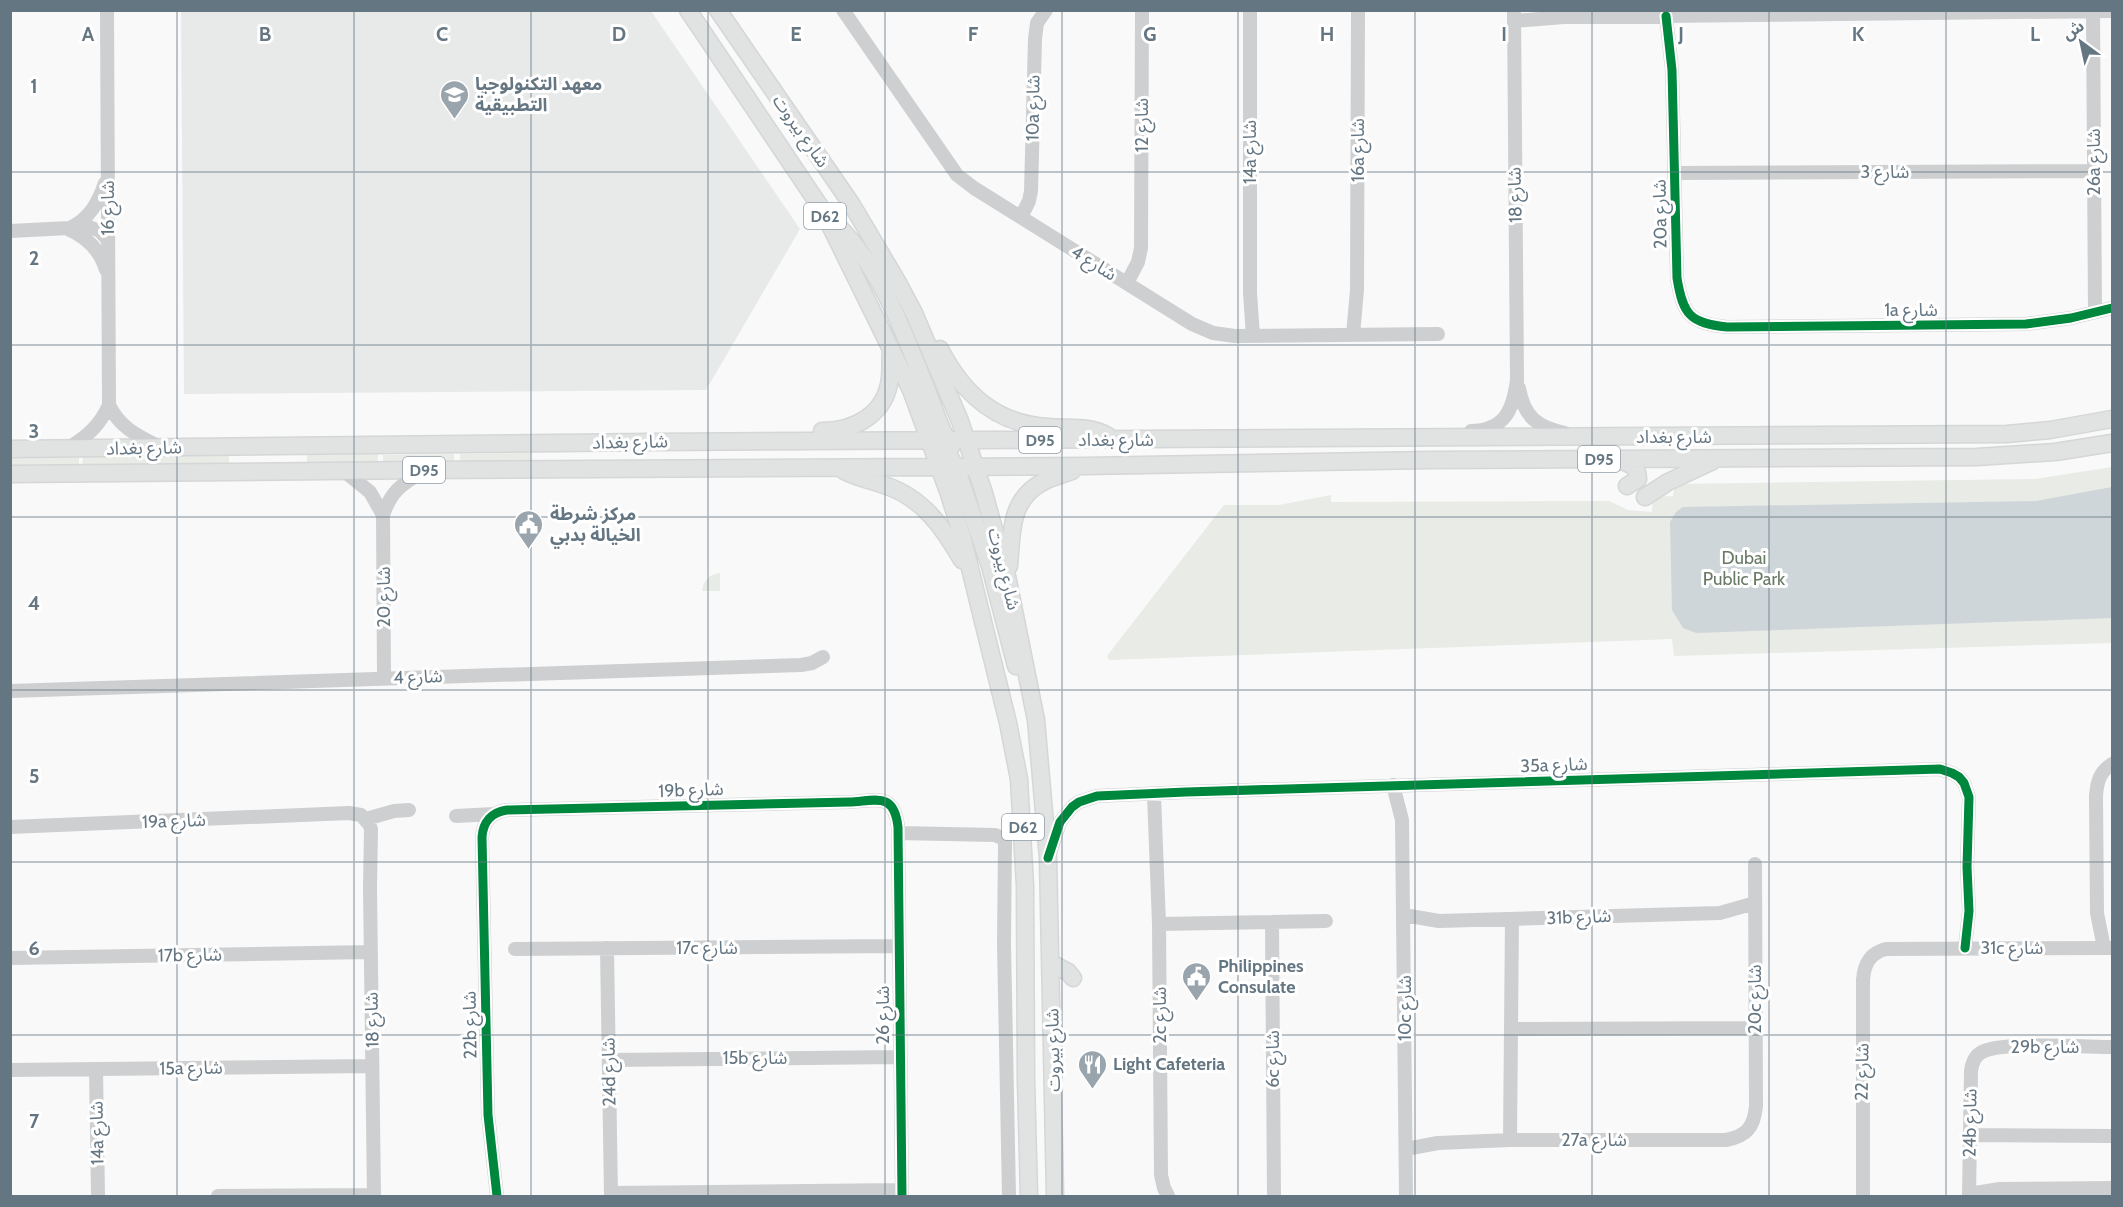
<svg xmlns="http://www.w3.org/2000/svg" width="2123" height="1207" font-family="Cabin,'Noto Sans Arabic',sans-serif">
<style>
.built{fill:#e8e9e9}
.green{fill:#e8ebe6}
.water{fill:#ced6d9}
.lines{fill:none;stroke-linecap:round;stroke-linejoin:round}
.major-casing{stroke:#d5d6d7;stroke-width:19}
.minor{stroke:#cecfd0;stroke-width:14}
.major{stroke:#e1e2e2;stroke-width:16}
.cycleway-casing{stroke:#fff;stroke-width:13}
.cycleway{stroke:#00873e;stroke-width:9}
.grid{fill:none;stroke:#657683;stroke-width:1.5;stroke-opacity:0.55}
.labels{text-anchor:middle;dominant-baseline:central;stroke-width:6;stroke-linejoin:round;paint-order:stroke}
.shield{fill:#fff;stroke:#939fa8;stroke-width:1.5}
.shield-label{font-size:16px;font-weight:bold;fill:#657683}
.poi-label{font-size:18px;font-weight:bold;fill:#657683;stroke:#fff;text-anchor:start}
.street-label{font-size:18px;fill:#657683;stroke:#fff}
.park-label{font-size:18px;fill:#687a64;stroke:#fff}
.grid-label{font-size:20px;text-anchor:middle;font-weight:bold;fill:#657683;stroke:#fff;stroke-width:6;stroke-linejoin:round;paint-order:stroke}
</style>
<rect width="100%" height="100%" fill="#f9f9f9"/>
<path class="built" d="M 181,11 L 651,11 L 800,229 L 706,390 L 184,394 Z"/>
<path class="green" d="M 531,453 L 531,461 L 460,461 L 460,454 Z
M 378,454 L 378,462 L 307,462 L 307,455 Z
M 454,454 L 454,462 L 383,462 L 383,455 Z
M 229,455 L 229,463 L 157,464 L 157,456 Z
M 154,456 L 154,464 L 82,465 L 83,457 Z
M 79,457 L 79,465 L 11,465 L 11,458 Z
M 2112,467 L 2112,643 L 1674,656 L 1672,639 L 1109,660 L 1107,656 L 1224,505 L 1279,505 L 1331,495 L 1331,502 L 1609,501 L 1628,510 L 1652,512 L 1653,497 L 1673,496 L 1675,484 L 2035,479 Z
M 720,573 L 720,591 L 702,591 C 703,581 709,574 720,573 Z"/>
<path class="water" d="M 2112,487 L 2112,618 L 1696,633 L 1683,628 L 1672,610 L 1670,522 L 1676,512 L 1683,507 L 2036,501 Z"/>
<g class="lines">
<defs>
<path id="major" d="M 688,10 L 823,211 L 911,390 L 949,494 L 962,536 L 1008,723 L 1019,779 L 1025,886 L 1026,1081 L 1029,1196
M 718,10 L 852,205 L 897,281 L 914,313 L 960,421 L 984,493 L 1007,576 L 1036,720 L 1048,858 L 1055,1196
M 834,222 C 880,266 903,330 926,388 C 934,407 940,430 951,447
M 940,349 C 963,394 996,424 1048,427 C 1069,429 1089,425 1108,436
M 822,431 C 855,431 886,414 890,378 C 891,369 890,359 891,350
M 930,440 L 946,451 L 956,467 L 990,566 L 1016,666
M 10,449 L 654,442 L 2007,434 L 2050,430 L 2112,419
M 1619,460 C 1630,464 1638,466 1638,479 L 1627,486
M 844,471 C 857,478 870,480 884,485 C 922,497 943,527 962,560
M 10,474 L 425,470 L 1085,466 L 1430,460 L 1977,457 L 2055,452 L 2112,443
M 1645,497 L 1668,482 L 1713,461
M 1009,566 C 1012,534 1009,501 1041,483 C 1051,477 1062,475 1072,471
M 1051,963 L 1068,972 L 1073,978"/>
</defs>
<use href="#major" class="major-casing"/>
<path class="minor" d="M 107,10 L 109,405 C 120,428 138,436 160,447
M 843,10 L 957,175 L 974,188 L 1192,324 L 1213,333 L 1235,336 L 1438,334
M 1250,10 L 1250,293 L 1253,336
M 2093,11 L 2095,312
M 1666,16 L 1672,70 L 1677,278 C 1683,315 1690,323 1727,327 L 2026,324 L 2071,318 L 2112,308
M 1514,21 L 1564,17 L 2112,11
M 1676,173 L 2094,171
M 1021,217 L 1029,201 L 1031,191 L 1035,39 L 1037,23 L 1046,10
M 70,228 C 90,218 98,203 105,183
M 68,229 C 87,237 100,250 106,270
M 10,231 L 89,227 L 100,231 L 108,240
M 1127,283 L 1138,262 L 1141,248 L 1142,10
M 1353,335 L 1357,290 L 1358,10
M 1519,388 C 1524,417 1537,427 1565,433
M 1471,431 C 1505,430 1513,410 1517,380 L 1514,10
M 68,448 C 87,437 100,425 109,405
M 344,471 L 370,492 L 383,515
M 384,678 L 383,515 C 392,489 403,484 425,470
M 10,691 L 801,665 L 812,663 L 823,657
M 1393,785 L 1402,820 L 1406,1196
M 1154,795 L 1159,924 L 1161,1175 L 1164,1188 L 1168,1196
M 456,816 L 494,814
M 366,819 L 394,811 L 409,810
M 10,827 L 349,813 L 361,815 L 369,824 L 371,829 L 370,887 L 374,1196
M 898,833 L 995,835 L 1002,838 L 1005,842 L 1004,944 L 1009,1196
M 1050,853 L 1060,822 L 1072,807 L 1079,802 L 1097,796 L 1186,792 L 1940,769 L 1952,773 L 1959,777 L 1964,783 L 1969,797 L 1967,867 L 1969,911 L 1965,948
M 1404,915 L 1439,921 L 1720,913 L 1755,903
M 1272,922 L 1274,1196
M 1159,924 L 1326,921
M 607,948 L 611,1196
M 2104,948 L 2097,913 L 2096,796 C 2097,781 2100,772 2112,764
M 515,949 L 899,946
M 10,958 L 370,952
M 1511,1029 L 1756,1028
M 609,1060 L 900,1057
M 96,1069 L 98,1196
M 10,1070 L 372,1066
M 1970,1135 L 2112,1136
M 1510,1140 L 1512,919
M 1406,1149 L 1438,1143 L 1510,1140 L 1726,1140 C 1747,1136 1754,1127 1756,1106 L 1755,864
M 611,1193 L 902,1190
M 1969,1194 L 2000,1189 L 2112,1188
M 218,1196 L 374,1195
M 497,1196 L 488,1115 L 482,837 C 483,822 492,812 507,810 L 849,802 C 875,801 894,791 898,827 L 902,1196
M 1863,1196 L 1863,980 C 1864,964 1870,953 1886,949 L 2112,948
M 1969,1196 L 1971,1071 C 1972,1063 1974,1056 1982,1052 C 2002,1041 2086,1047 2112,1047"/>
<use href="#major" class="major"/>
<defs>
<path id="cycleway" d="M 1666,16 L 1672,70 L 1677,278 C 1683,315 1690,323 1727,327 L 2026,324 L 2071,318 L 2112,308
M 1048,858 L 1060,822 L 1072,807 L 1079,802 L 1097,796 L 1186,792 L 1940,769 L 1952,773 L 1959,777 L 1964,783 L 1969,797 L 1967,867 L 1969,911 L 1965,948
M 497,1196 L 488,1115 L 482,837 C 483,822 492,812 507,810 L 849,802 C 875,801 894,791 898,827 L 902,1196"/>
</defs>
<use href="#cycleway" class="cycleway-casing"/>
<use href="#cycleway" class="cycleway"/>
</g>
<path class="grid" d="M 177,10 L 177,1196M 354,10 L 354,1196M 531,10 L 531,1196M 708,10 L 708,1196M 885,10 L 885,1196M 1062,10 L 1062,1196M 1238,10 L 1238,1196M 1415,10 L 1415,1196M 1592,10 L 1592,1196M 1769,10 L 1769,1196M 1946,10 L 1946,1196M 10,172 L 2112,172M 10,345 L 2112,345M 10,517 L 2112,517M 10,690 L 2112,690M 10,862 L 2112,862M 10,1035 L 2112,1035"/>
<defs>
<symbol id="university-pin" viewBox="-11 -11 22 30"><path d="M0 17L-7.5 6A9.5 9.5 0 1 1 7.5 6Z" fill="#99a4ac" stroke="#fff"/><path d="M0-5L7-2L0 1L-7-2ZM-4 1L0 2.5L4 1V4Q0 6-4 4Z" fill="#fff"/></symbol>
<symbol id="civic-pin" viewBox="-11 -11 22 30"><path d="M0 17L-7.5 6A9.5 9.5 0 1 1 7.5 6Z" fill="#99a4ac" stroke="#fff"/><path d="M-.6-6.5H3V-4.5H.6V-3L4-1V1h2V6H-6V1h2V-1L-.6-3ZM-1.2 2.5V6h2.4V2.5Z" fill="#fff"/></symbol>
<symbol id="restaurant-pin" viewBox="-11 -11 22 30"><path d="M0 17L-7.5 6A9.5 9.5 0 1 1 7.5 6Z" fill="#99a4ac" stroke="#fff"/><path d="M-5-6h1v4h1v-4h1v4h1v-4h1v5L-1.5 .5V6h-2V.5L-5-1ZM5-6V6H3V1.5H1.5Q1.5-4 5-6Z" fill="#fff"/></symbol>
</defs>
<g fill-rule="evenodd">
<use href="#university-pin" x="438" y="78" width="33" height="45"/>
<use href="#civic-pin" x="512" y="508" width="33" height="45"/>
<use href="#civic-pin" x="1180" y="960" width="33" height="45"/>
<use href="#restaurant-pin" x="1076" y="1048" width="33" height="45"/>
</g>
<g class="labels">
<g class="shield">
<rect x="804" y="203" width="42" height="26" rx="4.5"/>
<rect x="1019" y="427" width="42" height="26" rx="4.5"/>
<rect x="1578" y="446" width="42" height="26" rx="4.5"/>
<rect x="403" y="457" width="42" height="26" rx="4.5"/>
<rect x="1002" y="814" width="42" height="26" rx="4.5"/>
</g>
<g class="shield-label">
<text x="825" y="216">D62</text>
<text x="1040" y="440">D95</text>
<text x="1599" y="459">D95</text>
<text x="424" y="470">D95</text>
<text x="1023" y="827">D62</text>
</g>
<g class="poi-label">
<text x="475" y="84">معهد التكنولوجيا<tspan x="475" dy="21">التطبيقية</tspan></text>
<text x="550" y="514">مركز شرطة<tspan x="550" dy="21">الخيالة بدبي</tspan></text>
<text x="1218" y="966">Philippines<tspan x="1218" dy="21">Consulate</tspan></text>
<text x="1113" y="1064">Light Cafeteria</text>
</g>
<g class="street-label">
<text transform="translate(1033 108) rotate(-89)">10a شارع</text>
<text transform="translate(1142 125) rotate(-90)">شارع 12</text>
<text transform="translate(801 131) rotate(55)">شارع بيروت</text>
<text transform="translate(1358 150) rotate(-90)">16a شارع</text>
<text transform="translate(1250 152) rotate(-90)">14a شارع</text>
<text transform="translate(2094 162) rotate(-90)">26a شارع</text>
<text x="1885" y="172">شارع 3</text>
<text transform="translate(1515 195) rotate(-91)">شارع 18</text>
<text transform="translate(108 208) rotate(-90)">شارع 16</text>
<text transform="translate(1660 214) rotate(-91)">20a شارع</text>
<text transform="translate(1094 263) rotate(32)">شارع 4</text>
<text x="1911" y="310">1a شارع</text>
<text x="1674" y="437">شارع بغداد</text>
<text x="1116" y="440">شارع بغداد</text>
<text transform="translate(630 442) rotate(-1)">شارع بغداد</text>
<text transform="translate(144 448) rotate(-1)">شارع بغداد</text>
<text transform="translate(1004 569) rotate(76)">شارع بيروت</text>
<text transform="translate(384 597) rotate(-90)">شارع 20</text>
<text transform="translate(418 677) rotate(-2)">شارع 4</text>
<text transform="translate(1554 765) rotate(-2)">35a شارع</text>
<text transform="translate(691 790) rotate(-2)">19b شارع</text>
<text transform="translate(174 821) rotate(-2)">19a شارع</text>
<text transform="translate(1579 917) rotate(-2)">31b شارع</text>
<text x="707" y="948">17c شارع</text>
<text x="2012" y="948">31c شارع</text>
<text transform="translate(190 955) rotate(-1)">17b شارع</text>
<text transform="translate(1755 999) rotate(-90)">20c شارع</text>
<text transform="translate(1405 1008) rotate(-90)">10c شارع</text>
<text transform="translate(883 1015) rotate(-90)">شارع 26</text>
<text transform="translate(1160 1015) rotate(-90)">2c شارع</text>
<text transform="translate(372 1020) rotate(-91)">شارع 18</text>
<text transform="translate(470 1025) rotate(-91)">22b شارع</text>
<text x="2045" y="1047">29b شارع</text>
<text transform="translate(1053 1050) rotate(-91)">شارع بيروت</text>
<text x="755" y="1058">15b شارع</text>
<text transform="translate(1273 1059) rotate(-90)">6c شارع</text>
<text transform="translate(191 1068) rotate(-1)">15a شارع</text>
<text transform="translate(609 1072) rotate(-91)">24d شارع</text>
<text transform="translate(1862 1072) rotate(-89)">شارع 22</text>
<text transform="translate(1970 1123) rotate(-89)">24b شارع</text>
<text transform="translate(97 1133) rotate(-91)">14a شارع</text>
<text x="1594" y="1140">27a شارع</text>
</g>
<g class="park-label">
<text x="1744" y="558">Dubai<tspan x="1744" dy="21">Public Park</tspan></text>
</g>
</g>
<g class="grid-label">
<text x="88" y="41">A</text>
<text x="265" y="41">B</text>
<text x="442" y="41">C</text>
<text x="619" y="41">D</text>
<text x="796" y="41">E</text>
<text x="973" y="41">F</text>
<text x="1150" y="41">G</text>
<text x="1327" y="41">H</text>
<text x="1504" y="41">I</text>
<text x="1681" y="41">J</text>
<text x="1858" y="41">K</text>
<text x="2035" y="41">L</text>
<text x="34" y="93">1</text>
<text x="34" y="265">2</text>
<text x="34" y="438">3</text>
<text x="34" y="610">4</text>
<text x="34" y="783">5</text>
<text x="34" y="955">6</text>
<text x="34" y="1128">7</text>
</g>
<rect width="2123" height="1207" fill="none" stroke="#657683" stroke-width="24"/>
<g transform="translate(2081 42) rotate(327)" stroke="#ffffff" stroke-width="4.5" paint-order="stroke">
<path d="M0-4.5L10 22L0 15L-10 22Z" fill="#657683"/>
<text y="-9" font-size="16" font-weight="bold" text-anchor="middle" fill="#657683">ش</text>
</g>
</svg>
